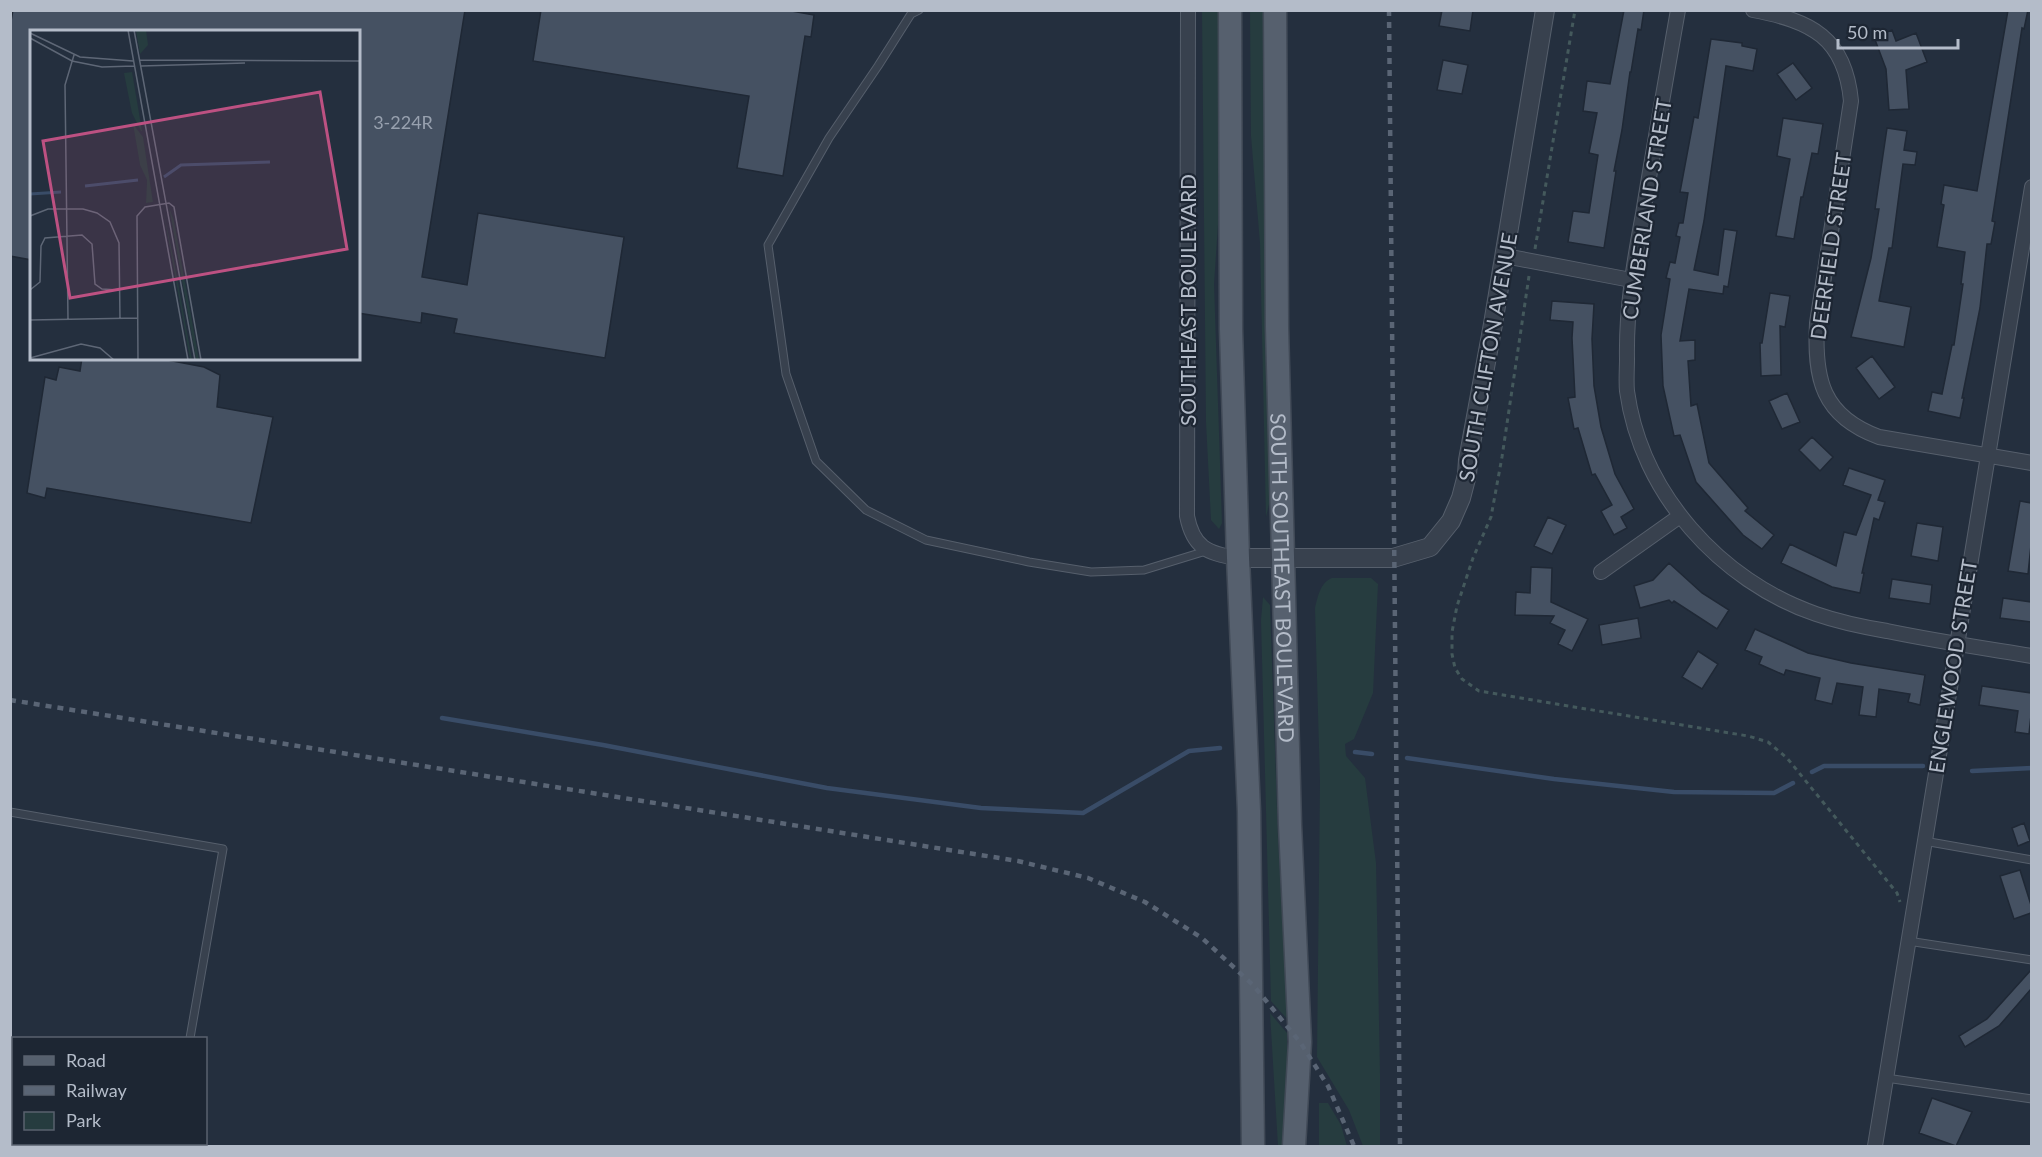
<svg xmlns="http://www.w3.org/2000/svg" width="2042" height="1157" font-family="Lato,sans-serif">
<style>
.green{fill:#263c3f}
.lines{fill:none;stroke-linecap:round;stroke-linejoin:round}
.stream{stroke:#394c67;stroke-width:4.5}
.building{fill:#455162;stroke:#1f2835;stroke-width:1.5}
.service-casing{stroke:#565f6c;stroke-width:9}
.minor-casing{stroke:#565f6c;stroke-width:16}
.tertiary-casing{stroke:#565f6c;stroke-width:20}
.primary-casing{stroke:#414a57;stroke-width:25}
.path{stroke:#44595c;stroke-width:3;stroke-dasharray:4.5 4.5;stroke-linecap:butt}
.service{stroke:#38414e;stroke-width:7}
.minor{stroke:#38414e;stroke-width:14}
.tertiary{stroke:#38414e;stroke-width:18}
.primary{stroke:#56606e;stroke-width:22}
.rail{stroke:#5a6575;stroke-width:4.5;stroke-dasharray:6 6;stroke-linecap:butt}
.labels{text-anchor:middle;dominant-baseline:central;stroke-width:4.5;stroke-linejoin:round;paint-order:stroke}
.number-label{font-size:18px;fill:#98a1af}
.street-label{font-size:21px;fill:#b4bcc9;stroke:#1d2633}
.inset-river{fill:none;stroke:#394c67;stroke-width:3}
.inset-road{fill:none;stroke:#5e6776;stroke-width:1.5}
.view{fill:#bd5182;fill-opacity:0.15;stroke:#bd5182;stroke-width:3}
.inset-edge{fill:none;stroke:#b4bcc9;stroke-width:3}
</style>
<rect width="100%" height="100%" fill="#242f3e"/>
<path class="green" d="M 1202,11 L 1219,11 L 1218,225 L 1214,284 L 1222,523 L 1219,529 L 1211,520 L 1206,422 Z
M 1250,11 L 1266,11 L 1272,492 L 1266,517 L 1260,243 L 1251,136 Z
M 1332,578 L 1371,578 L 1378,584 L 1373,693 L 1354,739 L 1345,744 L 1346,756 L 1365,778 L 1376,863 L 1380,1074 L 1380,1146 L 1363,1146 L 1349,1110 L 1317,1057 L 1320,782 L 1315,608 C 1318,596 1320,583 1332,578 Z
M 1263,597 L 1270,605 L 1278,838 L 1288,1020 L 1271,1001 L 1261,620 Z
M 1270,1013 L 1287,1033 L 1287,1146 L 1278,1146 Z
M 1319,1103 L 1328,1103 L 1341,1125 L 1347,1146 L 1319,1146 Z"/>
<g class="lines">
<path class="stream" d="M 442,718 L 603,745 L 827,788 L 981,808 L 1083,813 L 1189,751 L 1220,748
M 1355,752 L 1372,754
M 1407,758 L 1554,779 L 1674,792 L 1774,793 L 1793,783
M 1972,771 L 2032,768
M 1812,772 L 1824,766 L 1923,766"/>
</g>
<path class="building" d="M 13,10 L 465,10 L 422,277 L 467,285 L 478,213 L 624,237 L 605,358 L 454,333 L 457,319 L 422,313 L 421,323 L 358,313 L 358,32 L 32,32 L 32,260 L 10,256 L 10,26 Z
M 541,10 L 786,10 L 814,15 L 811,37 L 805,36 L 783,176 L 737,168 L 749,96 L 533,61 Z
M 1442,10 L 1473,10 L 1470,31 L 1439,26 Z
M 1624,10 L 1644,10 L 1641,30 L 1638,29 L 1631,72 L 1630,72 L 1622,130 L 1614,171 L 1616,171 L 1604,248 L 1568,242 L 1573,211 L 1589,213 L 1598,155 L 1589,153 L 1597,113 L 1583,111 L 1587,81 L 1610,84 Z
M 2008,10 L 2028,10 L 2024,29 L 2022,28 L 1992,221 L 1995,222 L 1991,244 L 1987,244 L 1980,308 L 1962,398 L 1964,398 L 1960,418 L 1928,411 L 1932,392 L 1942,394 L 1952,345 L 1954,345 L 1963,284 L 1961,284 L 1965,252 L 1937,247 L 1944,205 L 1941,204 L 1944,185 L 1977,191 Z
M 1892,30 L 1896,41 L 1916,33 L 1927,62 L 1906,70 L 1909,109 L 1889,110 L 1886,69 L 1874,37 Z
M 1711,39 L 1742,43 L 1742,46 L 1757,49 L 1753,71 L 1726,66 L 1704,221 L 1694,270 L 1718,275 L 1724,229 L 1737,231 L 1728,287 L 1724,286 L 1723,294 L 1689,289 L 1680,341 L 1695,340 L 1695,360 L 1688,361 L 1691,406 L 1697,404 L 1709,463 L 1748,508 L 1745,511 L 1774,535 L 1762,549 L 1743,535 L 1696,482 L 1680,435 L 1674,436 L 1663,386 L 1661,335 L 1670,279 L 1666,278 L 1670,262 L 1675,263 L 1680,237 L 1676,236 L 1679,223 L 1683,223 L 1688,193 L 1680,192 L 1694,117 L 1698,118 Z
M 1443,60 L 1468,65 L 1462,94 L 1437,90 Z
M 1793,63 L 1812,88 L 1796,100 L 1777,74 Z
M 1783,118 L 1823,124 L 1818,154 L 1812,153 L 1803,197 L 1801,197 L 1794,239 L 1776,236 L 1790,159 L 1777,156 Z
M 1887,128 L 1907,131 L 1904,150 L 1917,152 L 1915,165 L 1903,164 L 1892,248 L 1889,248 L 1879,301 L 1911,307 L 1904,347 L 1851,337 L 1871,258 L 1879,209 L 1875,209 Z
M 1770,293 L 1790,296 L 1785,327 L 1780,326 L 1781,375 L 1761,376 L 1760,343 L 1762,343 Z
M 1552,301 L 1594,304 L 1592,339 L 1594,386 L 1601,427 L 1615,474 L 1634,509 L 1621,517 L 1627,528 L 1614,535 L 1601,511 L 1612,505 L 1595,474 L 1592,475 L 1578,428 L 1574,429 L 1568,398 L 1575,397 L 1572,338 L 1573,322 L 1550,320 Z
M 1872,356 L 1895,387 L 1879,399 L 1856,368 Z
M 82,358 L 157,358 L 204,367 L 220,375 L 217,407 L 273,417 L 251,523 L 47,488 L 45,498 L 27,493 L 45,377 L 56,380 L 59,367 L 80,371 Z
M 1787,393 L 1800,422 L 1782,429 L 1769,401 Z
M 1812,437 L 1833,457 L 1820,471 L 1799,450 Z
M 1849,468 L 1885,480 L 1878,500 L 1885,502 L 1879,520 L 1874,518 L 1862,573 L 1864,573 L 1860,593 L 1832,587 L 1781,563 L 1790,544 L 1836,566 L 1844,532 L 1856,535 L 1871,495 L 1843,485 Z
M 2020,501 L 2031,503 L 2031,545 L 2028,574 L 2008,571 Z
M 1548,517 L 1566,525 L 1552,554 L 1534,546 Z
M 1917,523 L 1943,527 L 1938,561 L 1911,556 Z
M 1669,563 L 1702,593 L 1729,610 L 1717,629 L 1674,601 L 1672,603 L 1669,600 L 1640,608 L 1634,586 L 1653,580 Z
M 1531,567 L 1552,568 L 1551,602 L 1588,619 L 1572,651 L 1558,644 L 1565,630 L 1550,623 L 1554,616 L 1515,615 L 1516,592 L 1530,593 Z
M 1892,579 L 1932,585 L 1930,604 L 1889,598 Z
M 2003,598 L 2031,602 L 2031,622 L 2000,618 Z
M 1638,618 L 1641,638 L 1602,645 L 1599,625 Z
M 1755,629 L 1808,653 L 1851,663 L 1925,675 L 1920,705 L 1908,702 L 1910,694 L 1879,689 L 1876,717 L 1859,715 L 1863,687 L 1837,683 L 1832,704 L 1815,700 L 1820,678 L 1786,670 L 1784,675 L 1759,664 L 1762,657 L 1745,650 Z
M 1698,651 L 1718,664 L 1702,689 L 1682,677 Z
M 1982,686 L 2031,693 L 2031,715 L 2029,734 L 2015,732 L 2018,711 L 1979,705 Z
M 2024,823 L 2030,841 L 2018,846 L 2012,828 Z
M 2020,870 L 2031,905 L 2031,913 L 2014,919 L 2000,876 Z
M 2031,970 L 2031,989 L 1999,1026 L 1965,1047 L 1959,1036 L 1987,1019 Z
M 1932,1098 L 1972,1112 L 1956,1146 L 1919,1133 Z"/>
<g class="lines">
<defs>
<path id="service" d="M 919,10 L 911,14 L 878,66 L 829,138 L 768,245 L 786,374 L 816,461 L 866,510 L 926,540 L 1029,562 L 1091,572 L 1144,570 L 1206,551
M 10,812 L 223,849 L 190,1038
M 1924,841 L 2032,860
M 1908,941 L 2032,960
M 1886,1078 L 2032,1099
M 171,1146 L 171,1144"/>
<path id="minor" d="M 1188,10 L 1187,516 C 1193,547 1207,554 1238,558
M 1678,10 C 1666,78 1654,146 1643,214 C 1634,262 1626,309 1627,359 C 1627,369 1626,381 1627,391 C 1641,493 1720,581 1816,614 C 1839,622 1863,627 1887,631 C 1935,641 1983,648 2032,656
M 1753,10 C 1811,21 1845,37 1851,101 L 1817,323 C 1814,379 1822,416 1879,437 L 2032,463
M 1505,256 L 1631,280
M 1601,572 L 1680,516
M 1875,1146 L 2032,187"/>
<path id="tertiary" d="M 1238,558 L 1393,558 L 1430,547 L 1451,521 L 1461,498 L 1467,475 L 1468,460 L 1493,324 L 1545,10"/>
<g id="primary">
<path d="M 1230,10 L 1231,329 L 1238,558 L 1249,811 L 1253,1146"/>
<path id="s1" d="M 1275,10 L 1277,327 L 1290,825 L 1300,1042 L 1294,1146"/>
</g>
</defs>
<use href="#service" class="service-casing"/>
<use href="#minor" class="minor-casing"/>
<use href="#tertiary" class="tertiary-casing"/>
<use href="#primary" class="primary-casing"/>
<path class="path" d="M 1535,249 L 1575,10
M 1529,276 L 1502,457 L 1491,517 L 1473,558 L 1457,606 L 1452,632 L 1452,654 L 1455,668 L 1462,679 L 1479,691 L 1748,736 L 1768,742 L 1787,758 L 1897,893 L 1900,902"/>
<use href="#service" class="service"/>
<use href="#minor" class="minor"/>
<use href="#tertiary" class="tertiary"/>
<use href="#primary" class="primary"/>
<path class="rail" d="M 1389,10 L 1400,1146
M 10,700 L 1018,861 L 1088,878 L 1145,902 L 1202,938 L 1253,985 L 1300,1042 L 1328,1086 L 1354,1146"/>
</g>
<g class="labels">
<g class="number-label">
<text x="403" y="122">3-224R</text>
</g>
<g class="street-label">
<text transform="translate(1646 209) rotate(-81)">CUMBERLAND STREET</text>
<text transform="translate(1830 246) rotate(-82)">DEERFIELD STREET</text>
<text transform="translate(1187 300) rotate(-90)">SOUTHEAST BOULEVARD</text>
<text transform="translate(1487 357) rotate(-80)">SOUTH CLIFTON AVENUE</text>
<text stroke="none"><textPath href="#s1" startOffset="568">SOUTH SOUTHEAST BOULEVARD</textPath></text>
<text transform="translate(1952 666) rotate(-81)">ENGLEWOOD STREET</text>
</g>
</g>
<g transform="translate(30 30)">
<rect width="330" height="330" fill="#242f3e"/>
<path d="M 116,0 L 118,15 L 110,24 L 106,1 ZM 102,42 L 112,101 L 111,101 L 102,83 L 94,43 ZM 103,94 L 113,107 L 123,172 L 116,173 L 117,150 L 110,135 ZM 139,177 L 144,191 L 169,330 L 166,329 ZM 133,179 L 144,231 L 162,330 L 160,329 Z" fill="#263c3f"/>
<path class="inset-river" d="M 134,147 L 151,135 L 240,132M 55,156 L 108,150M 0,164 L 31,162"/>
<path class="inset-road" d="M 98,0 L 158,330M 104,0 L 165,330M 0,3 L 50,27 L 103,31M 0,8 L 42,31 L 72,37 L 104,36M 110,30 L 330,31M 111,36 L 215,33M 0,186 L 18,179 L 53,179 L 67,183 L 80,192 L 89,213 L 90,289M 0,260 L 10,252 L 11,216 L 15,208 L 52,205 L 62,214 L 65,254 L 72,259 L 89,260M 38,289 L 35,55 L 44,25M 0,290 L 108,288M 0,328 L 51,314 L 70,318 L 84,330M 108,330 L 107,186 L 115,177 L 139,173 L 144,177 L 171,330"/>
<path class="view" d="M 290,62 L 317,219 L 40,268 L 13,111 Z"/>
<rect width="330" height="330" class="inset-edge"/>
</g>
<rect width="2042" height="1157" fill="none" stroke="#b4bcc9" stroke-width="24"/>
<rect x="12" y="1037" width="195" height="108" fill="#1d2633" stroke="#59626f" stroke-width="1.5"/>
<rect x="24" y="1056" width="30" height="9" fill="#56606e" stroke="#59626f" stroke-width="1.5"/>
<text x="66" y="1067" font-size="18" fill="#b4bcc9">Road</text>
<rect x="24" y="1086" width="30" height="9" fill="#5a6575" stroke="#59626f" stroke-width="1.5"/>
<text x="66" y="1097" font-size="18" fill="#b4bcc9">Railway</text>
<rect x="24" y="1112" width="30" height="18" fill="#263c3f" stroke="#59626f" stroke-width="1.5"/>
<text x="66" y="1127" font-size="18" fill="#b4bcc9">Park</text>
<path d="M1838 39v9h120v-9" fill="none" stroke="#b4bcc9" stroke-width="3"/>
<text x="1847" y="39" font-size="18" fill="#b4bcc9" stroke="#1d2633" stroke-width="4.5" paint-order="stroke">50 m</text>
</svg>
